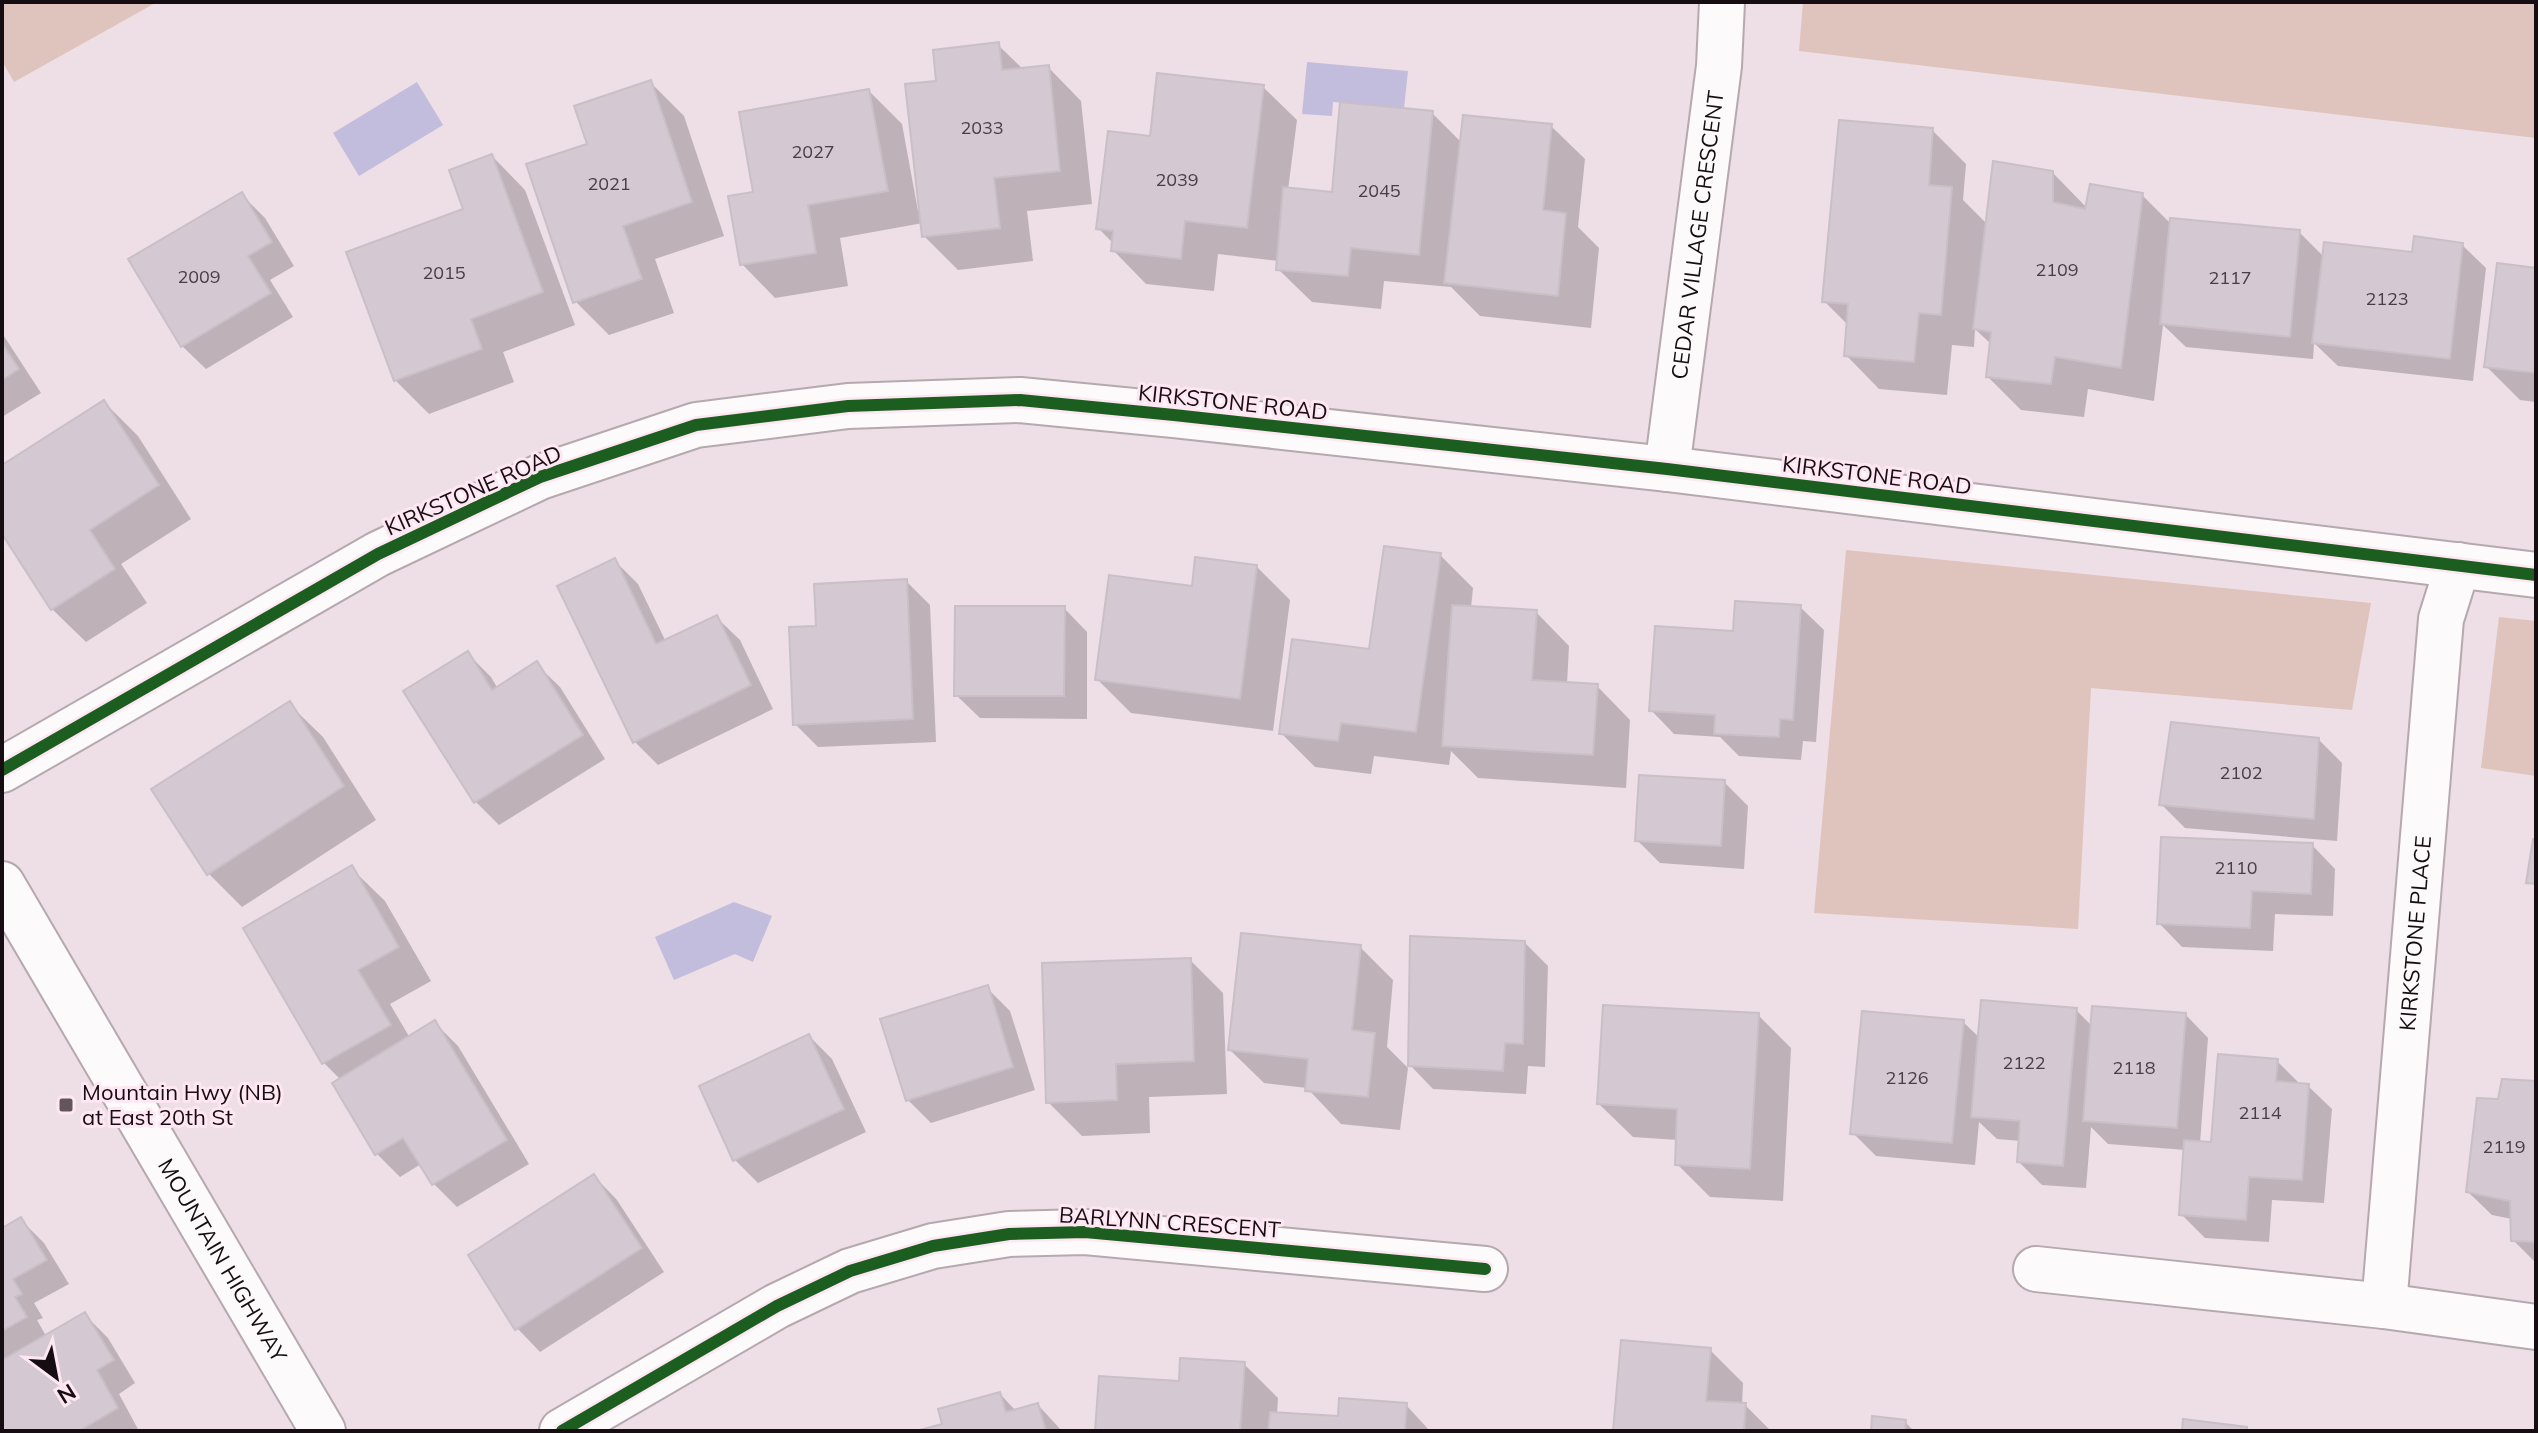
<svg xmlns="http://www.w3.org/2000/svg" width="2538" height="1433" font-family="Mulish,sans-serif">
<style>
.green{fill:#dec4bd}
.water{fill:#c2bddd}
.shadow{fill:#0003}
.building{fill:#d4c8d3;stroke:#c9bfc6;stroke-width:2}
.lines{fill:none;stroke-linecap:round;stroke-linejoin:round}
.street-casing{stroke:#b5a9ae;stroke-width:48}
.secondary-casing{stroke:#b5a9ae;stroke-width:48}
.street{stroke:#fcfafb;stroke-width:44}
.secondary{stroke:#fcfafb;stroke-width:44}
.cycleway-casing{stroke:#fee7f2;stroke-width:17}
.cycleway{stroke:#1b5e20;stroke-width:12}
.poi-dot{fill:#62565c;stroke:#fee7f2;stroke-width:3}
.labels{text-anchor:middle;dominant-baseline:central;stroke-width:6;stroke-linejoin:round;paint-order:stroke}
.number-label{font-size:18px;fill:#483e44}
.street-label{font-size:22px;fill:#160d12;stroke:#fee7f2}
.poi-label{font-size:22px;fill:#160d12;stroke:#fee7f2;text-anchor:start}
</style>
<rect width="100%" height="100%" fill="#eedee6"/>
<path class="green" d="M 2,2 L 157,2 L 14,82 L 2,61 Z
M 1803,2 L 2536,2 L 2536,138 L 1799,51 Z
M 1846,550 L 2371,603 L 2352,710 L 2091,688 L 2078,929 L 1814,913 Z
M 2499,617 L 2536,621 L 2536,776 L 2481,768 Z"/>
<path class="water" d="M 1307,62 L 1408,71 L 1404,108 L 1333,102 L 1332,116 L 1302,114 Z
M 417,82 L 443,125 L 359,176 L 333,133 Z
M 734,902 L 772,916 L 753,962 L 735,954 L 674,980 L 655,937 Z"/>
<path class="shadow" d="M 998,45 L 1024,70 L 1048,67 L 1081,101 L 1092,204 L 1027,211 L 1033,261 L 958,270 L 924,236 L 923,223 L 840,238 L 848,286 L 775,298 L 742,264 L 755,193 L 869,91 L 902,124 L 918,211 L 921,211 L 938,82 Z
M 650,82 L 684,116 L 724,236 L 655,259 L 674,313 L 609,335 L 575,301 L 589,145 Z
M 1263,87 L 1297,120 L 1288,190 L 1333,194 L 1432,113 L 1462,143 L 1551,126 L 1585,159 L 1578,227 L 1599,248 L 1591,328 L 1480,316 L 1451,287 L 1384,281 L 1381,309 L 1312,302 L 1278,269 L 1279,261 L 1218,254 L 1214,291 L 1146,284 L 1113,250 L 1114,244 L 1098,228 L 1152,138 Z
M 1932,130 L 1966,164 L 1963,200 L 1988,225 L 2052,172 L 2087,208 L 2142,195 L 2171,224 L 2299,232 L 2324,257 L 2414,254 L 2462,245 L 2486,268 L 2473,381 L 2338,366 L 2314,343 L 2313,359 L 2186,347 L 2163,325 L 2154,401 L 2088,389 L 2084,417 L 2021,410 L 1988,377 L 1992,345 L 1975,329 L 1974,347 L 1952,345 L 1947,395 L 1879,389 L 1846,355 L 1848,325 L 1825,302 Z
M 492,156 L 525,190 L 575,325 L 503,352 L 514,382 L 429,414 L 395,380 L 466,210 Z
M 241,194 L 265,218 L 294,266 L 270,280 L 293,317 L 206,369 L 182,346 Z
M 2536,270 L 2536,402 L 2520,400 L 2486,366 Z
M 2,333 L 41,393 L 2,417 Z
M 104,402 L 138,436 L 191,519 L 121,564 L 147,603 L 86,642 L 52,609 L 2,531 L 2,468 Z
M 1440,555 L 1473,588 L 1471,608 L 1536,612 L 1569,646 L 1567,684 L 1597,686 L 1630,720 L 1626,788 L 1478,778 L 1451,751 L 1449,765 L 1374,756 L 1371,774 L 1315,767 L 1281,733 L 1371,651 Z
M 615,561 L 638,584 L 666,642 L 716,617 L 740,640 L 773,709 L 658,765 L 635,742 Z
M 1257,567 L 1290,600 L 1273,731 L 1131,713 L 1098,680 L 1193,588 Z
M 906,581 L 930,605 L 936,742 L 818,747 L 795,724 Z
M 1800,607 L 1824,630 L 1816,742 L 1803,741 L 1801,760 L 1739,756 L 1720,737 L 1674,734 L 1651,710 L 1735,633 Z
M 1064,608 L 1087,632 L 1087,719 L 980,718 L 956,695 Z
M 467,653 L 491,677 L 498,689 L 536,664 L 560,687 L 605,759 L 499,825 L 476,802 L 406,691 Z
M 289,704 L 323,737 L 376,820 L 242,907 L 208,873 Z
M 2319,740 L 2342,763 L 2337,841 L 2185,828 L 2162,805 Z
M 1724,782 L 1748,806 L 1744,869 L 1660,863 L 1637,840 Z
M 2312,845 L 2335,869 L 2333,916 L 2275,914 L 2273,951 L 2182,947 L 2159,923 Z
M 351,868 L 385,901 L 431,981 L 390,1004 L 410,1038 L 435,1023 L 458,1046 L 529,1164 L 457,1207 L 433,1183 L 421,1164 L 400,1177 L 376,1153 L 341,1080 L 324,1063 L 246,929 Z
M 1525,943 L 1548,966 L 1545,1067 L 1528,1066 L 1526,1094 L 1433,1089 L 1410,1065 Z
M 1360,947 L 1393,980 L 1387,1047 L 1408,1068 L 1400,1130 L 1341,1124 L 1307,1088 L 1264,1083 L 1230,1050 Z
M 1190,960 L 1223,993 L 1227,1094 L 1149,1097 L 1150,1133 L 1082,1136 L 1048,1102 Z
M 987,988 L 1010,1011 L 1035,1090 L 931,1123 L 908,1100 Z
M 2076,1010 L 2092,1026 L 2185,1014 L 2208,1038 L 2200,1143 L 2213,1144 L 2277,1061 L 2301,1085 L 2308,1086 L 2332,1109 L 2324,1203 L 2272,1200 L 2269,1242 L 2205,1238 L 2181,1214 L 2186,1150 L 2108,1144 L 2091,1127 L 2086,1188 L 2042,1185 L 2019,1162 L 2021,1141 L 1997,1139 L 1979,1122 L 1975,1165 L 1876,1156 L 1853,1133 L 1963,1022 L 1980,1038 Z
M 1758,1015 L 1791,1048 L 1783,1201 L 1710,1197 L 1677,1164 L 1678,1140 L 1633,1137 L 1599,1104 Z
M 809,1036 L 832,1059 L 866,1132 L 758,1183 L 735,1160 Z
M 2536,1083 L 2536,1263 L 2513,1240 L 2512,1219 L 2492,1215 L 2468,1192 L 2500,1101 Z
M 594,1176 L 617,1200 L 664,1272 L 540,1352 L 517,1328 Z
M 20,1219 L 44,1243 L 69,1284 L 34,1303 L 43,1318 L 37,1320 L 46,1336 L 84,1314 L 108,1338 L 135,1383 L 119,1394 L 139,1431 L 2,1431 L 2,1230 Z
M 1710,1350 L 1743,1383 L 1742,1405 L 1745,1405 L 1771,1431 L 1615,1431 Z
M 1244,1364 L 1278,1398 L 1277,1414 L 1340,1418 L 1406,1405 L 1430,1431 L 1097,1431 L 1181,1383 Z
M 1000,1394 L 1016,1411 L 1038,1405 L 1062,1431 L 924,1431 L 944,1426 Z
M 1905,1422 L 1914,1431 L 1873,1431 Z"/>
<path class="building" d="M 999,42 L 1002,70 L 1049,65 L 1060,171 L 994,178 L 1000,228 L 922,237 L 905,84 L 936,81 L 933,50 Z
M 1157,73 L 1264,85 L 1247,228 L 1185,221 L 1181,259 L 1111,251 L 1113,231 L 1096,229 L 1108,131 L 1150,136 Z
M 651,80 L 692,202 L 623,226 L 642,279 L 573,303 L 526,164 L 587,144 L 574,106 Z
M 869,89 L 888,191 L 808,205 L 816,253 L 740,265 L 728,196 L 753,192 L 739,112 Z
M 1340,102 L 1433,111 L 1419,255 L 1351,248 L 1348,276 L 1276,270 L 1283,187 L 1332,192 Z
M 1463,115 L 1552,124 L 1543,210 L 1566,213 L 1558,296 L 1444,283 Z
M 1839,120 L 1933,128 L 1929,185 L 1952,187 L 1941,315 L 1919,313 L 1914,362 L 1844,356 L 1848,304 L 1822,302 Z
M 492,154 L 543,292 L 471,319 L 482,349 L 394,381 L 346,252 L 463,209 L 449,170 Z
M 1993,161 L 2053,171 L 2053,202 L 2085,209 L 2090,184 L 2143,193 L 2121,368 L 2055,357 L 2051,384 L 1986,377 L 1991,332 L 1973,329 Z
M 242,192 L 272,242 L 248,256 L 271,293 L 181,347 L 128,259 Z
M 2170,218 L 2300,230 L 2290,337 L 2160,324 Z
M 2414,236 L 2463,243 L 2450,359 L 2312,343 L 2324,242 L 2412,252 Z
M 2497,263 L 2536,268 L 2536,373 L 2484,367 Z
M 2,343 L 19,369 L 2,380 Z
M 104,400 L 159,485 L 90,530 L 115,569 L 51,610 L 2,534 L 2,465 Z
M 1384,546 L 1441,553 L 1416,732 L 1341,723 L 1338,741 L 1279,734 L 1292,639 L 1369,649 Z
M 1195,557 L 1257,565 L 1240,699 L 1095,680 L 1109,575 L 1192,586 Z
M 615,558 L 656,644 L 717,615 L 751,685 L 633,743 L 557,586 Z
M 907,579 L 913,719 L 793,725 L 789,627 L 816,626 L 814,584 Z
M 1735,601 L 1801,605 L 1793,720 L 1780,719 L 1779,737 L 1714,734 L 1715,715 L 1649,711 L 1655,626 L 1733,631 Z
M 1452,605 L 1537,610 L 1532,680 L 1598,684 L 1593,755 L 1442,746 Z
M 955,606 L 1065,606 L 1064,696 L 954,696 Z
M 468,651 L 492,690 L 537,661 L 583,735 L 474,803 L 403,691 Z
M 290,701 L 344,786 L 207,875 L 151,789 Z
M 2171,722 L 2319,738 L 2314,819 L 2159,805 Z
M 1639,775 L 1725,780 L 1721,846 L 1635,841 Z
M 2161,837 L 2313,843 L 2311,894 L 2252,891 L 2250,928 L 2157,924 Z
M 2533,839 L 2536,839 L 2536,884 L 2526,883 Z
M 352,865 L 399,947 L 358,970 L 391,1025 L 322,1064 L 243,928 Z
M 1241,933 L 1361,945 L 1352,1030 L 1375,1033 L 1368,1097 L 1305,1091 L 1308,1059 L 1228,1050 Z
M 1410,936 L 1525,941 L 1523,1044 L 1505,1043 L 1503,1071 L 1408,1066 Z
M 1191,958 L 1194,1061 L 1116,1064 L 1117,1100 L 1046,1103 L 1042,963 Z
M 988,985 L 1013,1067 L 906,1101 L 880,1019 Z
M 1981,1000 L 2077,1008 L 2063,1166 L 2017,1162 L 2020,1121 L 1971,1117 Z
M 1603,1005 L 1759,1013 L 1750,1169 L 1675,1165 L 1677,1109 L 1597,1104 Z
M 2092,1006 L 2186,1013 L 2177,1128 L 2083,1121 Z
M 1862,1011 L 1964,1020 L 1952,1143 L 1850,1134 Z
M 435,1020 L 507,1140 L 432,1185 L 403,1138 L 375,1155 L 332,1083 Z
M 809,1034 L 844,1109 L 733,1161 L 699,1086 Z
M 2218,1054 L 2278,1059 L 2276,1081 L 2309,1084 L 2302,1180 L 2249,1177 L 2246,1220 L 2179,1215 L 2184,1140 L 2211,1142 Z
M 2502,1079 L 2536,1081 L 2536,1242 L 2511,1241 L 2510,1201 L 2466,1192 L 2477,1098 L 2498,1099 Z
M 594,1174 L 642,1248 L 515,1330 L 468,1255 Z
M 21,1217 L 47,1260 L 13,1279 L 22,1294 L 15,1297 L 27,1317 L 2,1331 L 2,1228 Z
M 85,1312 L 114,1360 L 97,1370 L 118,1408 L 79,1431 L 2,1431 L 2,1360 Z
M 1621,1340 L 1711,1348 L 1706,1401 L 1746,1403 L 1744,1431 L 1613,1431 Z
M 1180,1358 L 1245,1362 L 1240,1431 L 1095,1431 L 1099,1376 L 1179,1381 Z
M 1000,1392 L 1006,1412 L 1038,1403 L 1046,1431 L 916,1431 L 942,1424 L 938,1409 Z
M 1339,1398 L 1407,1403 L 1405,1431 L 1268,1431 L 1270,1412 L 1338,1416 Z
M 1872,1416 L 1906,1420 L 1905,1431 L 1871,1431 Z
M 2183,1419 L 2247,1427 L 2247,1431 L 2182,1431 Z"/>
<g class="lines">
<defs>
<g id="street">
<path id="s1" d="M 1667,469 L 1719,66 L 1722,2"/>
<path d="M 2036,1269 L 2384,1306 L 2536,1327"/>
<path id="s2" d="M 2384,1306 L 2441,619 L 2458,565"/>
<path d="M 562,1431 L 777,1306 L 850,1271 L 933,1246 L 1009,1234 L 1085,1232 L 1485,1269"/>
</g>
<g id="secondary">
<path d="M 2,770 L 378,554 L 540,477 L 696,425 L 848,406 L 1020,400 L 1174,415 L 1667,469 L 2536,575"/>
<path id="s3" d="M 2,884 L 323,1431"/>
</g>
</defs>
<use href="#street" class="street-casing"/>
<use href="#secondary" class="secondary-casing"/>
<use href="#street" class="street"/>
<use href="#secondary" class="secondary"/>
<defs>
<path id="cycleway" d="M 2,770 L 378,554 L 540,477 L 696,425 L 848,406 L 1020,400 L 1174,415 L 1667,469 L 2536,575
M 562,1431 L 777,1306 L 850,1271 L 933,1246 L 1009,1234 L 1085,1232 L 1485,1269"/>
</defs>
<use href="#cycleway" class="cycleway-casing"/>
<use href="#cycleway" class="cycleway"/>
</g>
<rect class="poi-dot" x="58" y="1097" width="16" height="16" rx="4"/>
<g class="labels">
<g class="number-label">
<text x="982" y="127">2033</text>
<text x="813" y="151">2027</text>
<text x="1177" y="179">2039</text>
<text x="609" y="183">2021</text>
<text x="1379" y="190">2045</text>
<text x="2057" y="269">2109</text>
<text x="444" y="272">2015</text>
<text x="199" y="276">2009</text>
<text x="2230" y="277">2117</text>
<text x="2387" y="298">2123</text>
<text x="2241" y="772">2102</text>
<text x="2236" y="867">2110</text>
<text x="2024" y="1062">2122</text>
<text x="2134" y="1067">2118</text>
<text x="1907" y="1077">2126</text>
<text x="2260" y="1112">2114</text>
<text x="2504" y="1146">2119</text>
</g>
<g class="street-label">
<text stroke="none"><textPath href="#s1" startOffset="236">CEDAR VILLAGE CRESCENT</textPath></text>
<text transform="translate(1233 402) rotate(6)">KIRKSTONE ROAD</text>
<text transform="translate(1877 475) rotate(7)">KIRKSTONE ROAD</text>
<text transform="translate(473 490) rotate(-24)">KIRKSTONE ROAD</text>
<text stroke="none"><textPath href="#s2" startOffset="374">KIRKSTONE PLACE</textPath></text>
<text transform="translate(1170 1222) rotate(4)">BARLYNN CRESCENT</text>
<text stroke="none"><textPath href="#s3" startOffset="436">MOUNTAIN HIGHWAY</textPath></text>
</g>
<g class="poi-label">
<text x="82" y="1092">Mountain Hwy (NB)<tspan x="82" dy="25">at East 20th St</tspan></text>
</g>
</g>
<rect width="2538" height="1433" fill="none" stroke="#160d12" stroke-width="8"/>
<g transform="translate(56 1377) rotate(148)" stroke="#fee7f2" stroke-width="6" paint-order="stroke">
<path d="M0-6L14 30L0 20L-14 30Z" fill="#160d12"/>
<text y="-12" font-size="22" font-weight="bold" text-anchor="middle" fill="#160d12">N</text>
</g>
</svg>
